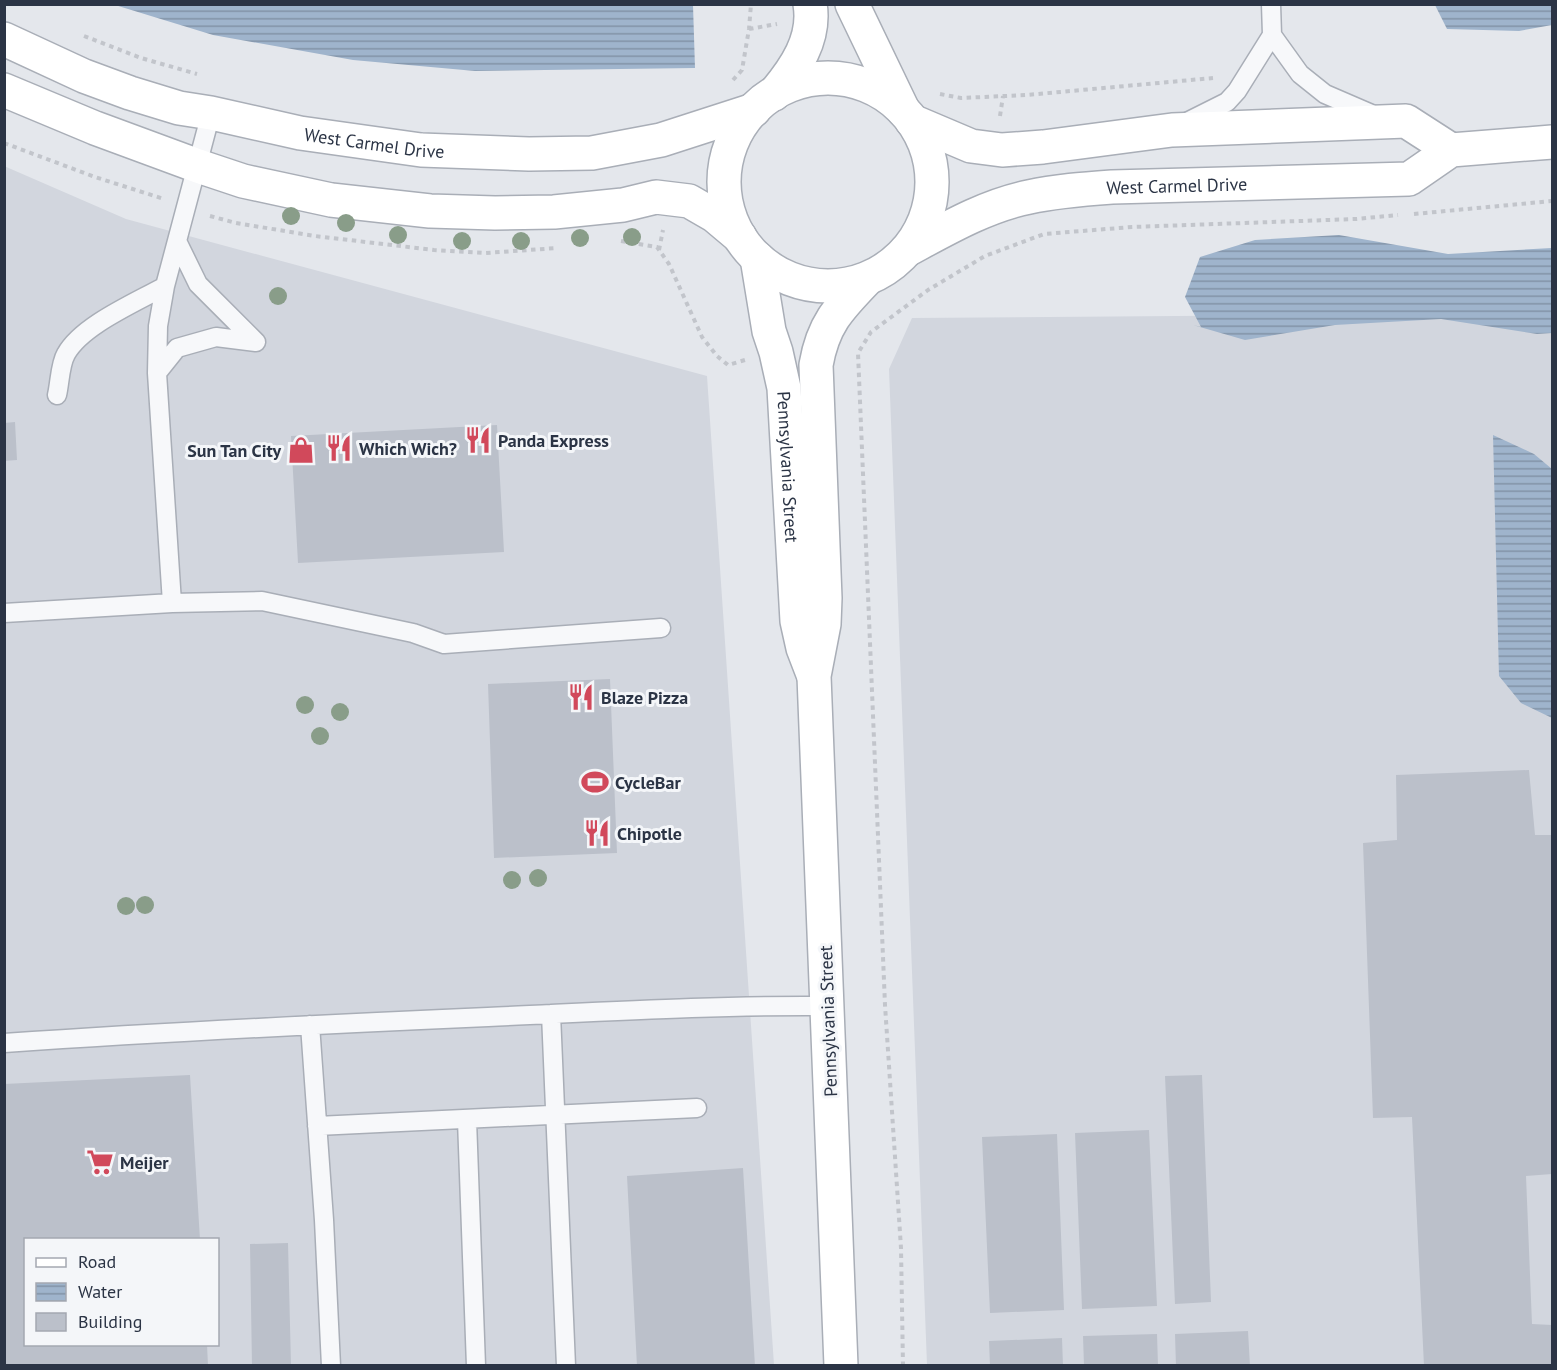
<svg xmlns="http://www.w3.org/2000/svg" width="1557" height="1370" font-family="'PT Sans',sans-serif">
<style>
.built{fill:#d2d6de;fill-rule:evenodd}
.water{fill:url(#water-rules)}
.building{fill:#bbc0ca}
.lines{fill:none;stroke-linecap:round;stroke-linejoin:round}
.lane-casing{stroke:#a9aeb7;stroke-width:21}
.secondary-casing{stroke:#a9aeb7;stroke-width:36}
.path{stroke:#c2c5cb;stroke-width:4;stroke-dasharray:4.5 4.5;stroke-linecap:butt}
.lane{stroke:#f7f8fa;stroke-width:18}
.secondary{stroke:#fff;stroke-width:33}
.tree{fill:#899d89}
.labels{text-anchor:middle;dominant-baseline:central;stroke-width:6;stroke-linejoin:round;paint-order:stroke}
.street-label{font-size:18px;fill:#2b3445;stroke:#f4f6f9}
.poi-label{font-size:18px;font-weight:bold;fill:#2b3445;stroke:#f4f6f9;text-anchor:start}
</style>
<defs>
<pattern id="water-rules" width="6" height="5" patternUnits="userSpaceOnUse" patternTransform="scale(1.5)"><rect width="6" height="5" fill="#9fb4cc"/><path d="M0 2.5h6" fill="none" stroke="#8293a7"/></pattern>
</defs>
<rect width="100%" height="100%" fill="#e4e7ec"/>
<path class="built" d="M 4,166 L 126,219 L 707,376 L 774,1365 L 5,1365 ZM 26,1240 L 218,1240 L 218,1344 L 26,1344 Z
M 1552,313 L 1552,1365 L 927,1365 L 889,369 L 912,318 Z"/>
<path class="water" d="M 115,5 L 693,5 L 695,68 L 475,71 L 353,60 L 213,35 Z
M 1435,5 L 1552,5 L 1552,25 L 1519,31 L 1447,29 Z
M 1339,235 L 1448,254 L 1552,248 L 1552,333 L 1537,334 L 1441,319 L 1335,325 L 1245,340 L 1193,325 L 1201,327 L 1185,297 L 1200,257 L 1255,240 Z
M 1493,435 L 1534,454 L 1552,469 L 1552,718 L 1521,703 L 1499,676 Z"/>
<path class="building" d="M 15,422 L 17,460 L 4,461 L 4,423 Z
M 497,425 L 504,552 L 298,563 L 291,436 Z
M 610,679 L 617,853 L 494,858 L 488,684 Z
M 1529,770 L 1535,835 L 1552,835 L 1552,1174 L 1526,1176 L 1532,1324 L 1552,1325 L 1552,1366 L 1424,1366 L 1412,1117 L 1373,1118 L 1363,843 L 1397,840 L 1396,775 Z
M 190,1075 L 200,1240 L 26,1240 L 26,1344 L 207,1344 L 208,1366 L 4,1366 L 4,1084 Z
M 1202,1075 L 1211,1302 L 1175,1304 L 1165,1076 Z
M 1149,1130 L 1157,1306 L 1082,1309 L 1075,1133 Z
M 1057,1134 L 1064,1310 L 990,1313 L 982,1137 Z
M 743,1168 L 755,1366 L 637,1366 L 627,1176 Z
M 288,1243 L 291,1366 L 252,1366 L 250,1244 Z
M 1248,1331 L 1250,1366 L 1176,1366 L 1175,1334 Z
M 1157,1334 L 1158,1366 L 1084,1366 L 1083,1336 Z
M 1062,1338 L 1063,1366 L 990,1366 L 989,1341 Z"/>
<g class="lines">
<defs>
<path id="lane" d="M 1271,4 L 1272,35 L 1300,74 L 1325,94 L 1376,116
M 1183,124 L 1227,102 L 1237,91 L 1272,35
M 177,241 L 198,284 L 256,342
M 157,373 L 177,348 L 216,337 L 256,342
M 57,395 C 60,382 60,364 66,354 C 82,325 137,302 165,286
M 172,603 L 157,373 L 158,326 L 165,286 L 211,113
M 4,613 L 172,603 L 262,601 L 413,633 L 444,644 L 661,628
M 551,1014 L 566,1366
M 310,1025 L 324,1220 L 331,1366
M 4,1043 C 166,1032 327,1024 488,1017 C 601,1012 714,1005 827,1006
M 467,1120 L 476,1366
M 317,1126 L 697,1108"/>
<g id="secondary">
<path d="M 852,4 L 903,110"/>
<path id="s1" d="M 4,39 L 84,76 L 130,93 L 179,108 L 211,113 L 300,133 L 421,150 L 529,154 L 592,153 L 661,140 L 754,110"/>
<circle cx="828" cy="182" r="104"/>
<path d="M 4,90 L 95,128 L 198,166 L 243,181 L 331,200 L 430,211 L 495,213 L 554,212 L 623,205 L 656,197 L 689,201 L 715,216 L 740,237"/>
<path d="M 774,94 C 795,69 816,39 810,4"/>
<path d="M 912,121 L 971,146 L 1002,150 L 1043,147 L 1172,130 L 1406,121 L 1451,150"/>
<path id="s2" d="M 907,250 C 946,229 985,206 1029,197 C 1056,191 1084,189 1112,187 L 1409,179 L 1451,150 L 1552,142"/>
<path id="s3" d="M 757,258 L 769,331 L 776,352 L 784,388 L 797,621 L 803,648 L 813,674"/>
<path d="M 841,1366 L 814,676 L 824,624 L 825,598 L 816,365 C 823,324 839,308 867,279"/>
</g>
</defs>
<use href="#lane" class="lane-casing"/>
<use href="#secondary" class="secondary-casing"/>
<path class="path" d="M 749,29 L 777,24
M 84,36 L 141,58 L 197,74
M 733,80 L 742,70 L 749,29 L 751,4
M 940,94 L 961,98 L 1027,95 L 1213,78
M 1000,116 L 1003,96
M 4,143 L 95,177 L 164,199
M 1414,214 L 1552,201
M 210,216 L 236,223 L 315,236 L 434,250 L 486,253 L 557,248
M 621,241 L 657,247 L 669,264 L 702,337 L 717,356 L 728,365 L 745,360
M 659,250 L 663,230
M 903,1366 L 901,1248 L 885,1005 L 858,353 L 871,332 L 928,290 L 985,256 L 1044,234 L 1132,227 L 1356,219 L 1398,215"/>
<use href="#lane" class="lane"/>
<use href="#secondary" class="secondary"/>
</g>
<g class="tree">
<circle cx="291" cy="216" r="9"/>
<circle cx="346" cy="223" r="9"/>
<circle cx="398" cy="235" r="9"/>
<circle cx="632" cy="237" r="9"/>
<circle cx="580" cy="238" r="9"/>
<circle cx="462" cy="241" r="9"/>
<circle cx="521" cy="241" r="9"/>
<circle cx="278" cy="296" r="9"/>
<circle cx="305" cy="705" r="9"/>
<circle cx="340" cy="712" r="9"/>
<circle cx="320" cy="736" r="9"/>
<circle cx="538" cy="878" r="9"/>
<circle cx="512" cy="880" r="9"/>
<circle cx="145" cy="905" r="9"/>
<circle cx="126" cy="906" r="9"/>
</g>
<defs>
<symbol id="restaurant-bare" viewBox="-9 -9 18 18"><path d="M-5-6h1v4h1v-4h1v4h1v-4h1v5L-1.5 .5V6h-2V.5L-5-1ZM5-6V6H3V1.5H1.5Q1.5-4 5-6Z" fill="#d1495b" stroke="#f4f6f9" stroke-width="2.5" paint-order="stroke"/></symbol>
<symbol id="shop-bare" viewBox="-9 -9 18 18"><path d="M-5-2.5h2.3a2.7 3.5 0 0 1 5.4 0H5L5.5 6h-11ZM-1.5-2.5h3a1.5 2.3 0 0 0-3 0Z" fill="#d1495b" stroke="#f4f6f9" stroke-width="2.5" paint-order="stroke"/></symbol>
<symbol id="stadium-bare" viewBox="-9 -9 18 18"><path d="M0-5a6.5 5 0 1 0 0 10a6.5 5 0 1 0 0-10ZM-3.5-1.8h7v3.6h-7Z" fill="#d1495b" stroke="#f4f6f9" stroke-width="2.5" paint-order="stroke"/></symbol>
<symbol id="supermarket-bare" viewBox="-9 -9 18 18"><path d="M-6-5.5h2.5l.6 2H6L4.5 2H-2.5L-4.4-4H-6ZM-1.5 3.2a1.3 1.3 0 1 0 .1 0ZM3 3.2a1.3 1.3 0 1 0 .1 0Z" fill="#d1495b" stroke="#f4f6f9" stroke-width="2.5" paint-order="stroke"/></symbol>
</defs>
<g fill-rule="evenodd">
<use href="#restaurant-bare" x="459" y="421" width="38" height="38"/>
<use href="#restaurant-bare" x="320" y="429" width="38" height="38"/>
<use href="#shop-bare" x="282" y="431" width="38" height="38"/>
<use href="#restaurant-bare" x="562" y="678" width="38" height="38"/>
<use href="#stadium-bare" x="576" y="763" width="38" height="38"/>
<use href="#restaurant-bare" x="578" y="814" width="38" height="38"/>
<use href="#supermarket-bare" x="81" y="1143" width="38" height="38"/>
</g>
<g class="labels">
<g class="street-label">
<text stroke="none"><textPath href="#s1" startOffset="387">West Carmel Drive</textPath></text>
<text stroke="none"><textPath href="#s2" startOffset="282">West Carmel Drive</textPath></text>
<text stroke="none"><textPath href="#s3" startOffset="212">Pennsylvania Street</textPath></text>
<text transform="translate(828 1021) rotate(-92)">Pennsylvania Street</text>
</g>
<g class="poi-label">
<text x="498" y="440">Panda Express</text>
<text x="359" y="448">Which Wich?</text>
<text x="281" y="450" text-anchor="end">Sun Tan City</text>
<text x="601" y="697">Blaze Pizza</text>
<text x="615" y="782">CycleBar</text>
<text x="617" y="833">Chipotle</text>
<text x="120" y="1162">Meijer</text>
</g>
</g>
<rect width="1557" height="1370" fill="none" stroke="#2b3445" stroke-width="12"/>
<rect x="24" y="1238" width="195" height="108" fill="#f4f6f9" stroke="#a4a8b1" stroke-width="1.5"/>
<rect x="36" y="1258" width="30" height="9" fill="#ffffff" stroke="#a4a8b1" stroke-width="1.5"/>
<text x="78" y="1268" font-size="18" fill="#2b3445">Road</text>
<rect x="36" y="1283" width="30" height="18" fill="url(#water-rules)" stroke="#a4a8b1" stroke-width="1.5"/>
<text x="78" y="1298" font-size="18" fill="#2b3445">Water</text>
<rect x="36" y="1313" width="30" height="18" fill="#bbc0ca" stroke="#a4a8b1" stroke-width="1.5"/>
<text x="78" y="1328" font-size="18" fill="#2b3445">Building</text>
</svg>
